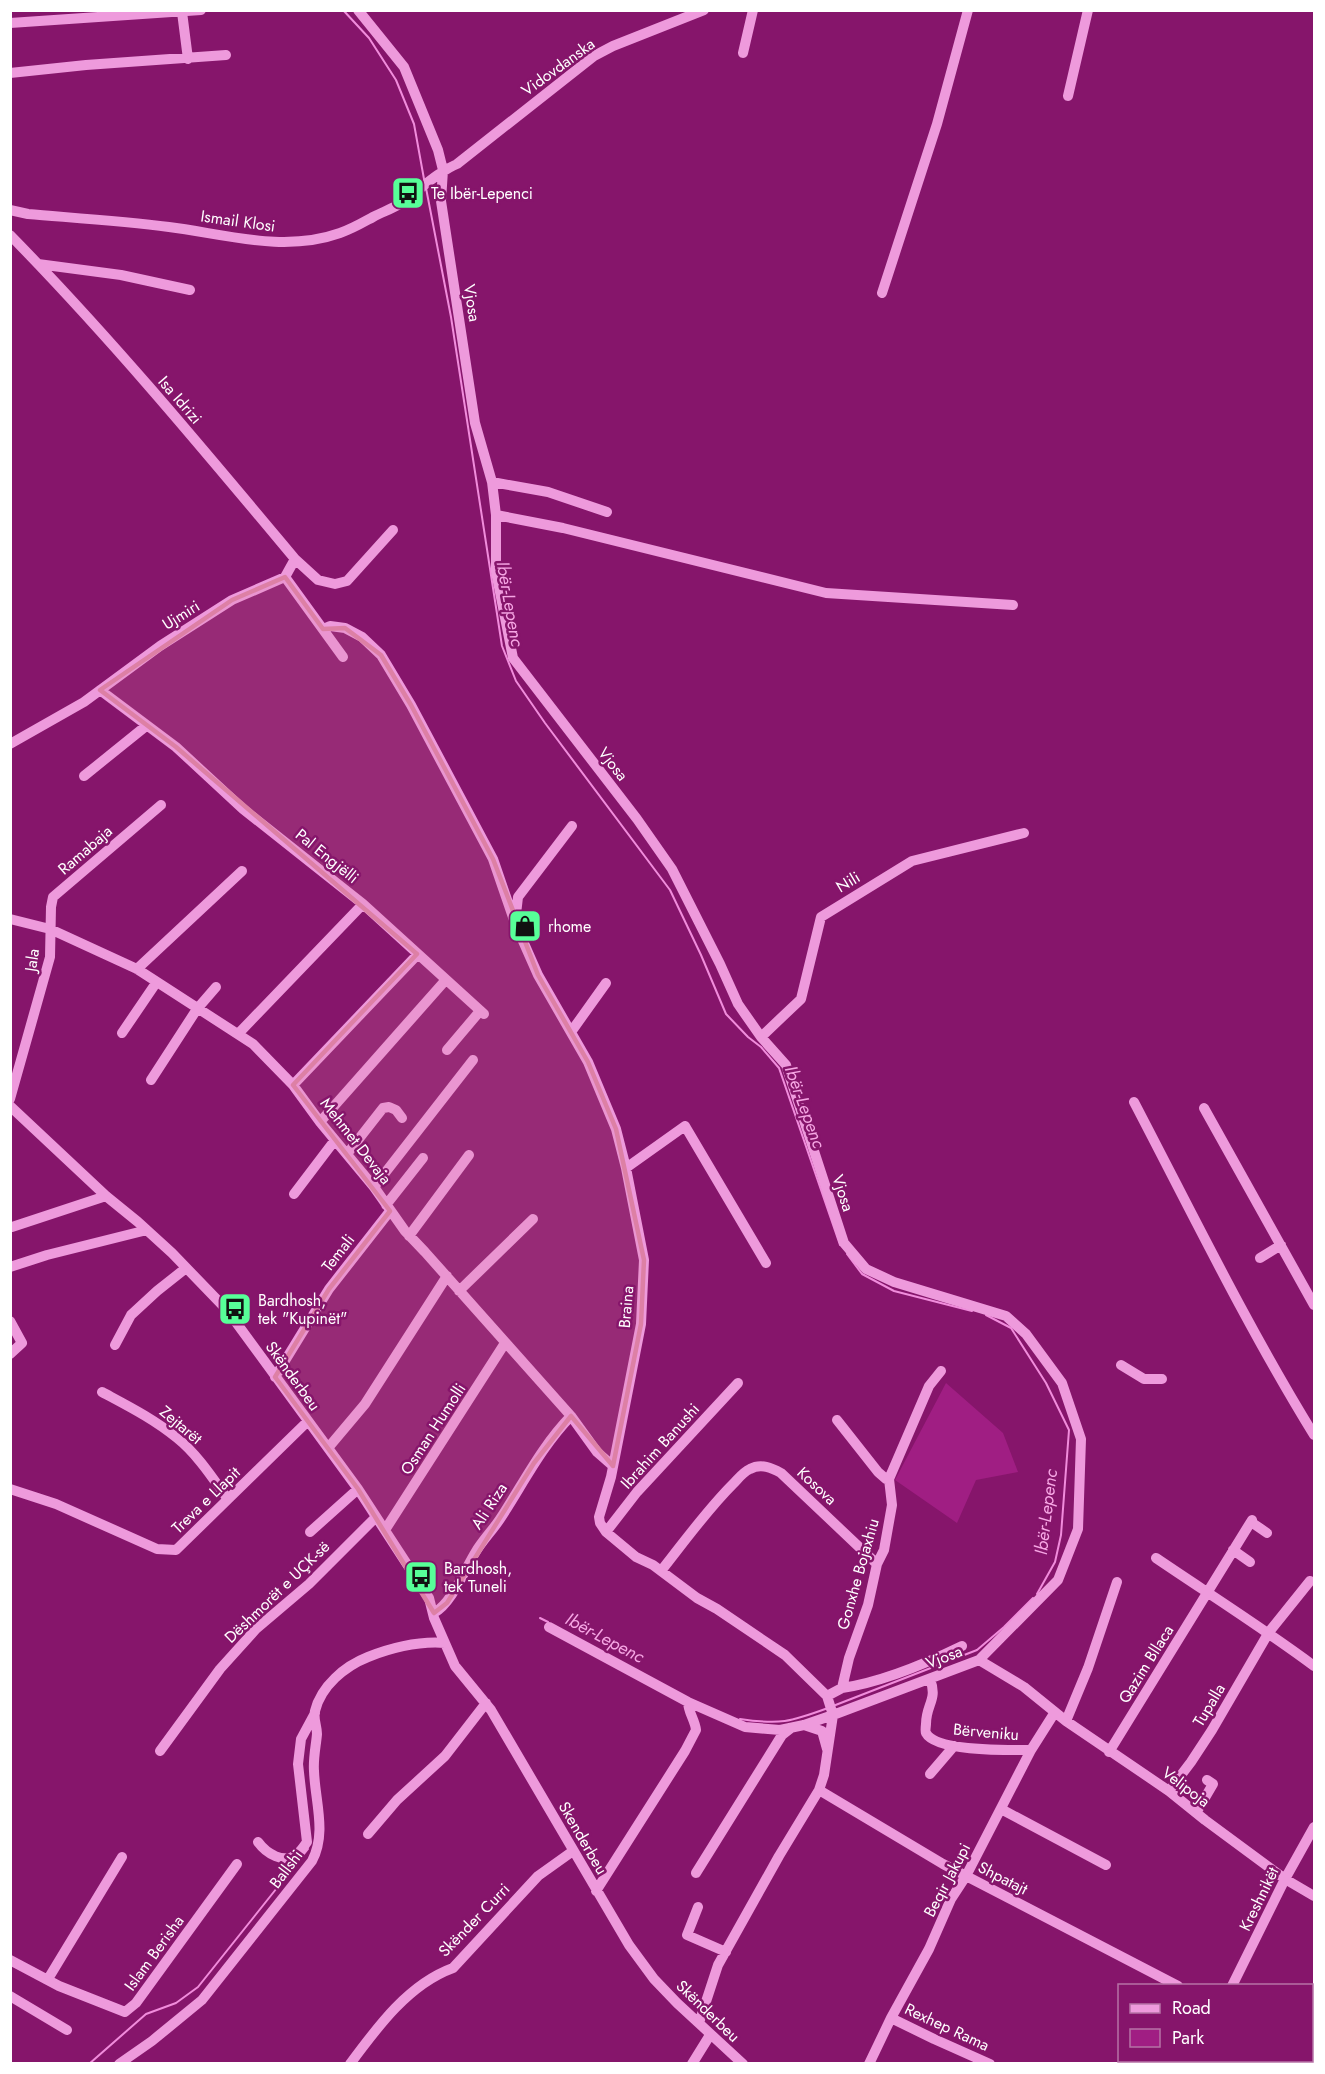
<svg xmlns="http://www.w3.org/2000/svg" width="1325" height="2074" font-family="Jost,sans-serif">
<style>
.green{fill:#a01e83}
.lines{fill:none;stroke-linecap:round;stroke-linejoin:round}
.stream{stroke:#f18cdc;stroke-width:2}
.minor{stroke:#ee9adc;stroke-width:10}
.marked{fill:#dd80a5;fill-opacity:0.2;stroke:#dd80a5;stroke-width:4.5;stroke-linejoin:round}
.labels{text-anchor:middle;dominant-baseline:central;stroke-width:5;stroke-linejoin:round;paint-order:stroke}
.street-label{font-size:16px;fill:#fff;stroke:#86156b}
.poi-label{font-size:16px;fill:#fff;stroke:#86156b;text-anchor:start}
.water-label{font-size:18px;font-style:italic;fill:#f6a6e4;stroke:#86156b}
</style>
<rect width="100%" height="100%" fill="#86156b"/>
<path class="green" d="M 946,1383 L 1003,1433 L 1018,1472 L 976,1480 L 957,1523 L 895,1480 Z"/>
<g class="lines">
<path class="stream" d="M 343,10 L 369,38 L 396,80 L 414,124 L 424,179
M 426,188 L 451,317 L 502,646 L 516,681 L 545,723 L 670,890 L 701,955 L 726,1014 L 748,1037 L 761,1047 L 779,1068 L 840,1245
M 847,1254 L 862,1274 L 894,1291 L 972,1311
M 986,1315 L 1011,1328 L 1046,1383 L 1069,1430 L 1061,1535 L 1055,1562 L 1037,1594
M 540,1618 L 548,1622
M 833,1706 L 977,1650 L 1004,1627 L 1033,1598
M 740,1719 C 780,1725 790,1722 828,1708
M 89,2064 L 146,2014 L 176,2003 L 198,1987 L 308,1849"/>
<path class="minor" d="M 358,10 L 404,67 L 438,150 L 443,170 L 441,201 L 475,423 L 492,482 L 496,515 L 496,572 L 513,658 L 637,819 L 672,869 L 720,964 L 738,1004 L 761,1037 L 786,1065 L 844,1243 L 866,1269 L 894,1282 L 1006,1316 L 1026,1334 L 1062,1383 L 1081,1439 L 1078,1529 L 1058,1580 L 979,1660 L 833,1715 L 804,1725 L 780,1730 L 745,1727 L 688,1702 L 549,1627
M 182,12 L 188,59
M 10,23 L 201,10
M 743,53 L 753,10
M 10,73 L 86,65 L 226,55
M 1068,96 L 1088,10
M 10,210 L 28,214 C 75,218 122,221 169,227 C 225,234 284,253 340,233 C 352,229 362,223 373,217 C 382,212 392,209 401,203 C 420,190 436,173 457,164 L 594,56 L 613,46 L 704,10
M 10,235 C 111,338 203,449 295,559 L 318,580 L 335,584 L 347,581 L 393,530
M 38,264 L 121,275 L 190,290
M 882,293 L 937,124 L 968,10
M 492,482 L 548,492 L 607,512
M 496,515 L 563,528 L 826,593 L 1013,605
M 285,577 L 343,657
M 323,629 L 330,626 L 345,628 L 362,637 L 381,655 L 411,705 L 493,859 L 514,920
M 100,690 L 176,747 L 243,809 L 363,904 L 484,1014
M 10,744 L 84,702 L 160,646 L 232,600 L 285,577 L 295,559
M 84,776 L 146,726
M 572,826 L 518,897 L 515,923 L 538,975 L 588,1062 L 616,1129 L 626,1168 L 644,1260 L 641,1324 L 611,1477 L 599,1517 L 600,1523 L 606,1532 L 636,1557 L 653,1565 L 697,1598 L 717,1609 L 785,1655 L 827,1696 L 833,1715 L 824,1775 L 819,1790 L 779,1856 L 718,1965 L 699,2023
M 10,919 L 50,929 L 137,969 L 253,1044 L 293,1085 L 320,1122 L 374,1187 L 405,1231 L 425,1252 L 571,1416 L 597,1452 L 613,1466
M 137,969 L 242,871
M 571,1032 L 606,983
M 122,1033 L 156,983
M 238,1034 L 363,904
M 761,1037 L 801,999 L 821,917 L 912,861 L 1024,833
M 447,1050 L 480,1011
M 151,1080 L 197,1009 L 216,987
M 293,1085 L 418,954
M 10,1099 L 50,957 L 51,907 L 53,897 L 161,805
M 1134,1102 C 1192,1213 1248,1328 1314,1435
M 10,1106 L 106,1196 L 138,1222 L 172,1253 L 227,1310 L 358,1489 L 429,1598 L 434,1618 L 455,1666 L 491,1710 L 629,1945 L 654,1979 L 677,2003 L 743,2064
M 1204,1108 L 1314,1305
M 320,1122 L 443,983
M 347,1154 L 383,1108 L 389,1107 L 396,1110 L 402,1118
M 626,1168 L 685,1126 L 766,1263
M 374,1187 L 473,1060
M 294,1194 L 335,1140
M 386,1205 L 423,1158
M 12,1227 L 106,1196
M 409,1236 L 469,1155
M 1260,1258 L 1281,1245
M 10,1267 L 47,1255 L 147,1230
M 459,1291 L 533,1219
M 10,1321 L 22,1343 L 10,1354
M 115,1345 L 131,1315 L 157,1291 L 186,1268
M 1121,1365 L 1144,1379 L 1162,1379
M 275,1377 L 329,1289 L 390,1211
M 102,1392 C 128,1406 154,1419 177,1438 C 197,1454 212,1477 227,1498
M 837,1420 L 878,1472 L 886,1479 L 889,1479
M 328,1448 L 365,1404 L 447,1276
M 10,1489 L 56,1504 L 157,1549 L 176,1550 L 307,1422
M 1251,1522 L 1267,1533
M 385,1530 L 505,1343
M 310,1532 L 358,1489
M 606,1532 L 637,1492 L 738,1383
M 1233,1550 L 1250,1562
M 1156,1558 C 1209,1594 1263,1628 1314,1666
M 661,1571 C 684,1542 706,1511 733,1484 C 738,1479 743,1472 750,1469 C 761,1463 772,1468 781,1473 L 877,1564
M 434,1613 C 452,1603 464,1571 475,1553 C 482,1541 492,1531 500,1519 C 523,1484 541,1447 571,1416
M 979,1660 L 1024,1687 L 1066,1721 L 1169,1791 L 1205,1820 L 1285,1879 L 1314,1896
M 930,1679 C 938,1700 926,1704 926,1724 C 926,1725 925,1731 926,1733 C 936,1752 1011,1750 1031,1750
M 842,1688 C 883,1682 925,1664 962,1646
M 827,1696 L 842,1688 L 849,1658 L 868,1605 L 877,1564 L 884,1550 L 892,1505 L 889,1479 L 929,1386 L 941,1371
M 1066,1721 L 1088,1668 L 1117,1582
M 804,1725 L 822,1731 L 827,1749
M 160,1751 L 220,1669 L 256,1629 L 309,1584 L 376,1517
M 1109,1752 L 1252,1520
M 930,1774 L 954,1746
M 819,1790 L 943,1864 L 1178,1986
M 1169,1791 L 1191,1762 L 1212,1730 L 1269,1632 L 1310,1581
M 1001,1809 L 1106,1865
M 1196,1813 L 1213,1784 L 1207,1780
M 368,1834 L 397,1800 L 445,1756 L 486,1703
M 258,1842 C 266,1853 284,1865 297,1854 C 301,1851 304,1846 307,1842 L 298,1764 L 301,1739 L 315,1713
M 696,1873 L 782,1735 L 791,1728
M 596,1891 L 685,1751 L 696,1730 C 695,1720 688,1712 688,1702
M 698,1907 L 687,1935 L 726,1952
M 10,1960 L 59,1986 L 125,2012 L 136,2003 L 237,1864
M 48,1979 L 122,1857
M 1232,1986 L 1285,1879 L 1314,1827
M 10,1996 L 67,2030
M 891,2018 L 934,2039 L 990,2064
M 119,2064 L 152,2041 L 202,2000 L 312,1861 C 327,1833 315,1801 314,1771 C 313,1758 316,1746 317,1734 C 317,1726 313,1719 315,1711 C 321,1686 345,1666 368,1657 C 391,1648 420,1641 445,1643
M 350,2064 C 378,2026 409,1984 453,1968 L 538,1876 L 573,1851
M 692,2064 L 710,2035
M 869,2064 L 891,2018 L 929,1949 L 951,1899 L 966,1876 L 1031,1750 L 1055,1712
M 1191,2064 L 1192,2060"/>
</g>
<path class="marked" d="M 285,577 L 323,629 L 345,628 L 381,655 L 411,705 L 493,859 L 538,975 L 588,1062 L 616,1129 L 644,1260 L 641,1324 L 613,1466 L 571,1416 L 534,1463 L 447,1603 L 434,1613 L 358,1489 L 275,1377 L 329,1289 L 390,1211 L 293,1085 L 417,954 L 176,747 L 100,690 L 232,600 Z"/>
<defs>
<symbol id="bus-square" viewBox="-11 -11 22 22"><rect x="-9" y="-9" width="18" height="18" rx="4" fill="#57ff98" stroke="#86156b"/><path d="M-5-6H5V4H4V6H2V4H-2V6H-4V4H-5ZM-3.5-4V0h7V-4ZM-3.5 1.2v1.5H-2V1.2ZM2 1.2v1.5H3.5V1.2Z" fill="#111"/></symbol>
<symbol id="shop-square" viewBox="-11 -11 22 22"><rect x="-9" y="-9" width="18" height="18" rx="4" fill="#57ff98" stroke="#86156b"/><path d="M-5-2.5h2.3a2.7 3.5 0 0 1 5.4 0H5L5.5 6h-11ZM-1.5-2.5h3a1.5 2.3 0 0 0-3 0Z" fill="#111"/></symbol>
</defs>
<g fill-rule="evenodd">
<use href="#bus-square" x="389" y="174" width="38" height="38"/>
<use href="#shop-square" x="506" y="907" width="38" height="38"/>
<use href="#bus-square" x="216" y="1290" width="38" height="38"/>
<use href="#bus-square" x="402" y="1558" width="38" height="38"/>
</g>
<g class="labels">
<g class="street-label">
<text transform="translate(558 67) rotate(-36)">Vidovdanska</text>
<text transform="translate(238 221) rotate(8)">Ismail Klosi</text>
<text transform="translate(472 303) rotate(81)">Vjosa</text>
<text transform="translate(180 400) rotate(49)">Isa Idrizi</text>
<text transform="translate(181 615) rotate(-32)">Ujmiri</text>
<text transform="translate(613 764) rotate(52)">Vjosa</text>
<text transform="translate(85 850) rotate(-41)">Ramabaja</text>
<text transform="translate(327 856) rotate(39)">Pal Engjëlli</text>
<text transform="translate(848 882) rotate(-31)">Nili</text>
<text transform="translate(32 960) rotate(-81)">Jala</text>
<text transform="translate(356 1141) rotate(52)">Mehmet Devaja</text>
<text transform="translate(843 1193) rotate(72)">Vjosa</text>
<text transform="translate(338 1253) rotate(-52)">Temali</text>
<text transform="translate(626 1307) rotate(-85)">Braina</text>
<text transform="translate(293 1376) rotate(54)">Skënderbeu</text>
<text transform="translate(181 1425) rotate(40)">Zejtarët</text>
<text transform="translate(433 1429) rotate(-57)">Osman Humolli</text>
<text transform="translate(660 1446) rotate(-48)">Ibrahim Banushi</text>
<text transform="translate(817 1486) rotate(43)">Kosova</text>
<text transform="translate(206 1500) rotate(-44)">Treva e Llapit</text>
<text transform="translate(489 1506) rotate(-57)">Ali Riza</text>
<text transform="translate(858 1574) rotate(-74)">Gonxhe Bojaxhiu</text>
<text transform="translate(277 1592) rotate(-44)">Dëshmorët e UÇK-së</text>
<text transform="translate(944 1657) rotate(-21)">Vjosa</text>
<text transform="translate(1146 1664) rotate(-58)">Qazim Bllaca</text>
<text transform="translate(1209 1705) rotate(-59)">Tupalla</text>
<text transform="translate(986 1732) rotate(5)">Bërveniku</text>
<text transform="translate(1186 1787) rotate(37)">Velipoja</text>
<text transform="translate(583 1838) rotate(60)">Skenderbeu</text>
<text transform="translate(286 1869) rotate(-53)">Ballshi</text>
<text transform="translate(1003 1878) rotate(27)">Shpatajt</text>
<text transform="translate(947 1880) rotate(-62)">Beqir Jakupi</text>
<text transform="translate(1259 1899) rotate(-64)">Kreshnikët</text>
<text transform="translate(474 1920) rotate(-46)">Skënder Curri</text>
<text transform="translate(154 1953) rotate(-54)">Islam Berisha</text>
<text transform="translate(708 2011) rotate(44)">Skënderbeu</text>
<text transform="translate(947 2027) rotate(25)">Rexhep Rama</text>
</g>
<g class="poi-label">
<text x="431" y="193">Te Ibër-Lepenci</text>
<text x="548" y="926">rhome</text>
<text x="258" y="1300">Bardhosh,<tspan x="258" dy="18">tek "Kupinët"</tspan></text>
<text x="444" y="1568">Bardhosh,<tspan x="444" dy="18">tek Tuneli</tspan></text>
</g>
<g class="water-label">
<text transform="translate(510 604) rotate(80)">Ibër-Lepenc</text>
<text transform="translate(805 1107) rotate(70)">Ibër-Lepenc</text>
<text transform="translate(1046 1512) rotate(-83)">Ibër-Lepenc</text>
<text transform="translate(605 1638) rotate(28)">Ibër-Lepenc</text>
</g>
</g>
<rect width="1325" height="2074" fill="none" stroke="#ffffff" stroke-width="24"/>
<rect x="1118" y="1984" width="195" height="78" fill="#86156b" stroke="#b673a6" stroke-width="1.5"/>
<rect x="1130" y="2004" width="30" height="9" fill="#ee9adc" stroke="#b673a6" stroke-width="1.5"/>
<text x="1172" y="2014" font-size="18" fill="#ffffff">Road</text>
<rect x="1130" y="2029" width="30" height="18" fill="#a01e83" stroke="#b673a6" stroke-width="1.5"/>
<text x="1172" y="2044" font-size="18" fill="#ffffff">Park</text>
</svg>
